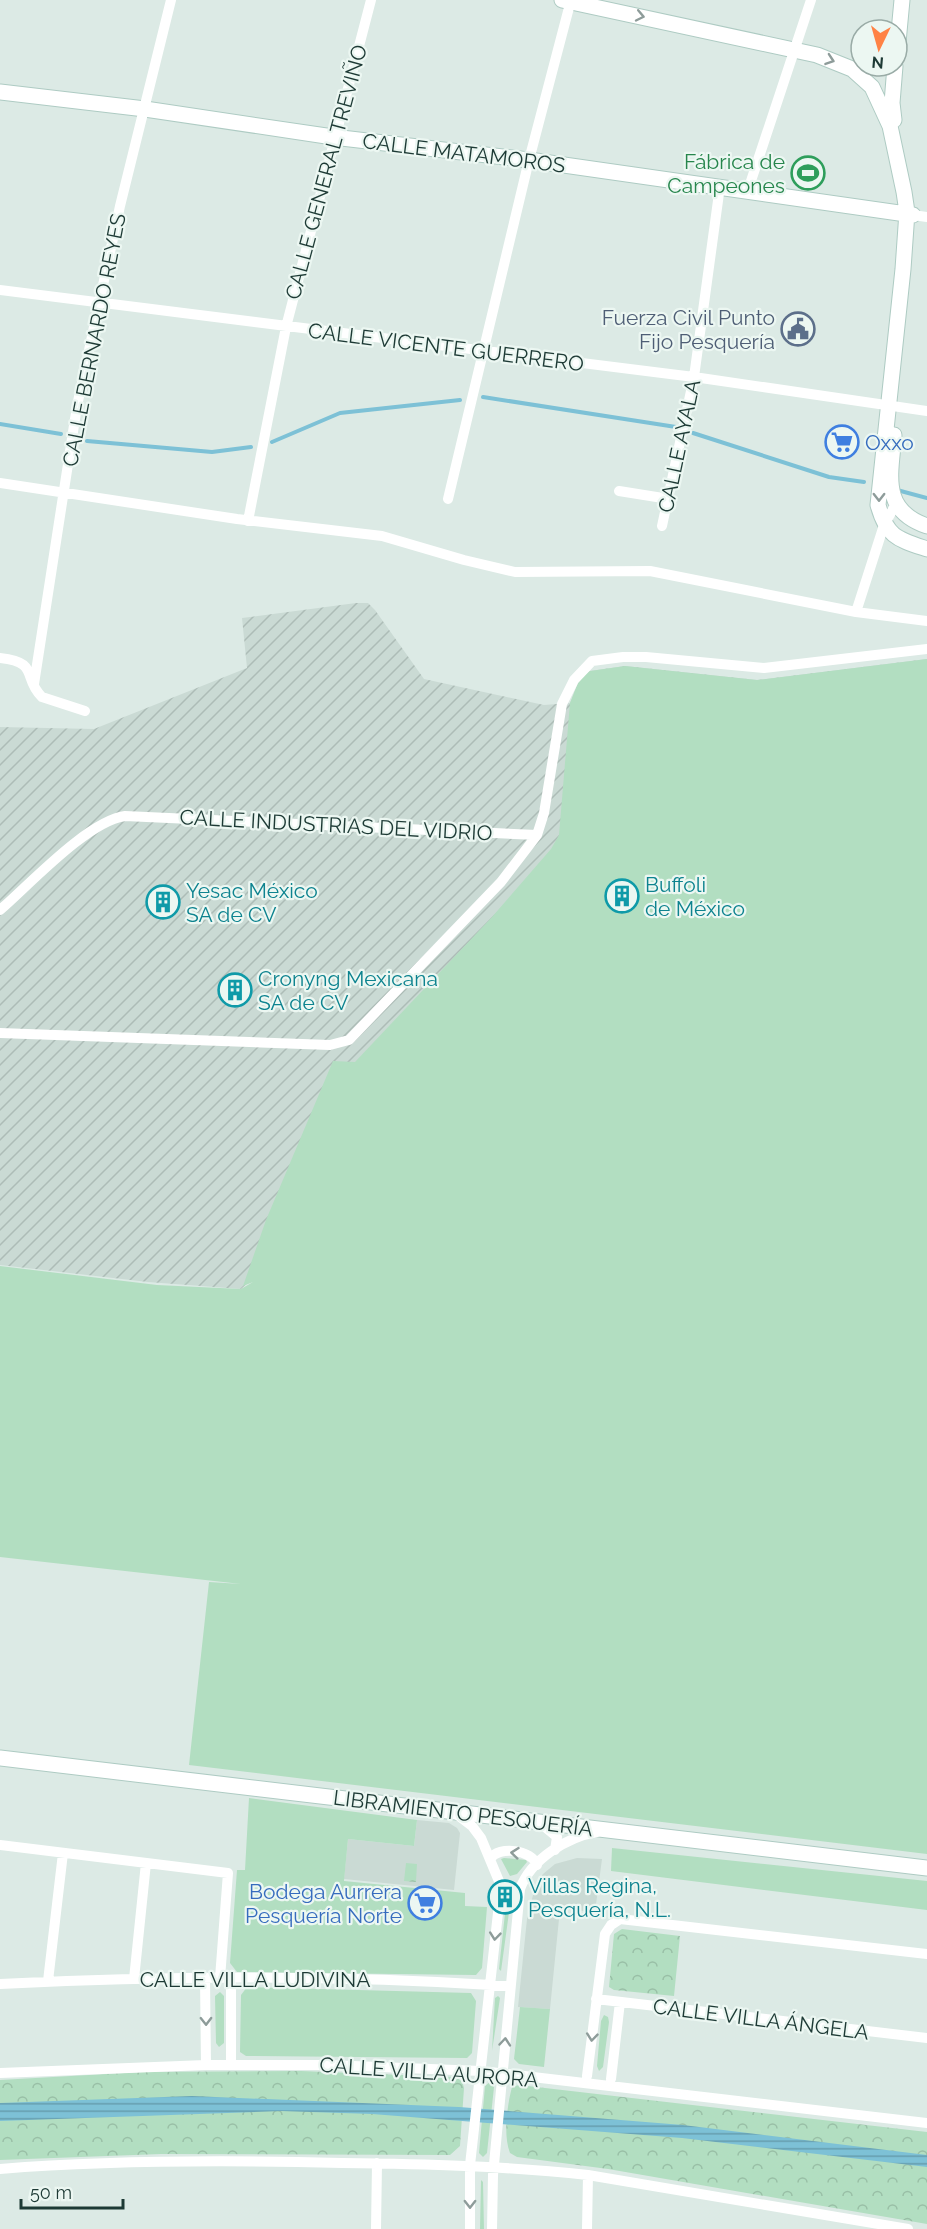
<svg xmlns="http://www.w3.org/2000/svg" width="927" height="2229" font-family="Raleway,sans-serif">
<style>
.built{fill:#cadad4}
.industrial{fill:url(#industrial-furrows)}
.grass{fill:#b2dec1}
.park{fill:url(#park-crowns)}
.water{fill:url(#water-rules)}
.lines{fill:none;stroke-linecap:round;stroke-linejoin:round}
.stream{stroke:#7dc1d6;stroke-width:4}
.secondary-casing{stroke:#aecbc3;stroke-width:17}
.street{stroke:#fff;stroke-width:10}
.secondary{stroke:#fff;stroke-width:15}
.oneway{stroke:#8e9c9a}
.labels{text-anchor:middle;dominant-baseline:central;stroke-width:4.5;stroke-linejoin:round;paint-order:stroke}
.street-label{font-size:21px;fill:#1d3a35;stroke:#ecf7f2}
.leisure-label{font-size:21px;fill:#27864d;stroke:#ecf7f2;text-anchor:end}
.service-label{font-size:21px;fill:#4e5e75;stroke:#ecf7f2;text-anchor:end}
.shop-label{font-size:21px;fill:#366cbe;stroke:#ecf7f2;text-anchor:start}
.culture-label{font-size:21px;fill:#0d838f;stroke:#ecf7f2;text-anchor:start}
</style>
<defs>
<pattern id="industrial-furrows" width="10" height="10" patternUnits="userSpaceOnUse" patternTransform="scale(1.5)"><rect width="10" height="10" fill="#cadad4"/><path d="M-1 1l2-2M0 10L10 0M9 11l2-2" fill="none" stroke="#adbcb7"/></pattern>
<pattern id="park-crowns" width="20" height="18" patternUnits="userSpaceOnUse" patternTransform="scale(1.5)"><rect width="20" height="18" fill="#b2dec1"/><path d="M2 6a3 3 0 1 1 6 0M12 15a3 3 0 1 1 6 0" fill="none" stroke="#99bfa6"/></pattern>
<pattern id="water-rules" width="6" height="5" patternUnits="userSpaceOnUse" patternTransform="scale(1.5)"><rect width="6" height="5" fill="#7dc1d6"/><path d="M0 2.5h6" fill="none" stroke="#669eae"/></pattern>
</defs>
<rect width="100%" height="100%" fill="#dceae5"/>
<path class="built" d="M 417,1820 L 449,1823 L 457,1828 L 460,1833 L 454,1890 L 344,1879 L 348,1839 L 414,1846 Z
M 577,1858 L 602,1859 L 595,1912 L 560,1909 L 550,2009 L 518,2007 L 527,1919 L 535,1887 L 543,1874 L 555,1864 Z"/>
<path class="industrial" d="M 356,603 L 368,603 L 375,610 L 424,679 L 544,705 L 570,703 L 580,678 L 590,671 L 625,666 L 757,680 L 927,659 L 241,1289 L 148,1282 L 0,1265 L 0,727 L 94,729 L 247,668 L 242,618 Z"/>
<path class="grass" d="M 927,659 L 927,1854 L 189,1765 L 209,1582 L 241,1584 L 0,1557 L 0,1266 L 157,1285 L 241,1289 L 253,1282 L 243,1286 L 266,1220 L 333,1061 L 355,1062 L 492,917 L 551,849 L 559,835 L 570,703 L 580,678 L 590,671 L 625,666 L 757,680 Z
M 249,1798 L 417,1820 L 414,1846 L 348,1839 L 344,1881 L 465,1893 L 465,1906 L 487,1907 L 482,1968 L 476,1975 L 237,1972 L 230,1963 L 237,1870 L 245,1870 Z
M 612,1848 L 927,1881 L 927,1910 L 611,1871 Z
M 504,1858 L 526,1860 L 527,1862 L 517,1874 L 510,1876 L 501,1859 Z
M 506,1904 L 510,1905 L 501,1971 L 499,1969 Z
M 247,1987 L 471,1993 L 476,2001 L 472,2053 L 467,2058 L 246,2056 L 240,2052 L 241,1995 Z
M 220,1992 L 224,1996 L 224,2043 L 219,2047 L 216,2043 L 215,1996 Z
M 498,1996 L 500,1998 L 492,2051 L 495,1998 Z
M 520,2007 L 550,2009 L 544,2067 L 519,2064 L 514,2059 Z
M 604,2015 L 608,2017 L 609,2022 L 603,2067 L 599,2071 L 597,2066 L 601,2021 Z
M 490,2082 L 494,2087 L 487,2153 L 483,2157 L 479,2153 L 485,2086 Z
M 481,2180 L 483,2182 L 484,2229 L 480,2229 Z"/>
<path class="park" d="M 406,1863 L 417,1864 L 416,1882 L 404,1881 Z
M 622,1929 L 680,1936 L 674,1996 L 614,1990 L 609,1987 L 614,1934 Z
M 301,2071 L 455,2077 L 462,2081 L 464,2088 L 460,2146 L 450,2155 L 161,2154 L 0,2160 L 0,2080 L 142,2072 Z
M 519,2085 L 927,2132 L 927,2224 L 608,2169 L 517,2157 L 510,2153 C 503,2135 507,2106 512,2087 Z"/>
<path class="water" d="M 192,2096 L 459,2107 L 683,2125 L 927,2155 L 927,2167 L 682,2138 L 372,2114 L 281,2111 L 0,2121 L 0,2103 Z"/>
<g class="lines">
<path class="stream" d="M 483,397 L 676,427
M 0,424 L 61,434
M 693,433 L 829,477 L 864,482
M 87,441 L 212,452 L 251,447
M 272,442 L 340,413 L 460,400
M 897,490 L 927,498"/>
<defs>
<path id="secondary" d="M 562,0 L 817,55 L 852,69 L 872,87 L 890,126 L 904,192 L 907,212 L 903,269 L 878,505 C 887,537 897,539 927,549
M 897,53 L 902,0
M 0,92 L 145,109 L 333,137 L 529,160 L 913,215
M 894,120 L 892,103 L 895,66
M 894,435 C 891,474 880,510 927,526
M 0,1758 L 927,1868"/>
</defs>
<use href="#secondary" class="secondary-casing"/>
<path class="street" d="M 748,190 L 811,0
M 913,215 L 927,217
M 0,290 L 694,377 L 927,411
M 0,483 L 237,519 L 382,536 L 464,560 L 515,572 L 650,571 L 856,612 L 927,621
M 619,491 L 669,499
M 448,499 L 529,160 L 571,0
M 248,521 L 286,327 L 371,0
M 662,526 L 694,377 L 720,186
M 856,612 L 884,525 L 896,504
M 0,658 C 40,662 22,678 42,697 L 85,711
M 34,684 L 77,406 L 120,206 L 171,0
M 0,910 C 30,884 88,821 125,816 L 537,835
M 0,1033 L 330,1045 L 349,1040 L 501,882 L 537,835 L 544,813 L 562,704 L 574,680 L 592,661 L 623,657 L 646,657 L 764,668 L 927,649
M 455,1813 L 472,1826 L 481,1838 L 501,1886 L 470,2165 L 470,2229
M 540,1823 L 557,1837 L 555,1850
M 0,1845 L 228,1873 L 220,1978
M 490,1859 C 499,1845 532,1850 537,1865
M 205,1978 L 206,2065
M 231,1978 L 231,2065
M 134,1979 L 146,1863
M 48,1981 L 63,1853
M 0,1984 C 170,1975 341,1975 510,1986
M 596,1999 L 927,2038
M 0,2073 L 206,2065 L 328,2065 L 481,2071 L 927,2123
M 587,2076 L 605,1934 L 611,1925 L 620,1919 L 927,1954
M 611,2079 L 620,2002
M 0,2169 C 113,2160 228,2160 342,2163 C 424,2164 506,2166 588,2175 L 908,2229
M 376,2229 L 377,2163
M 492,2229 L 493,2175 L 520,1889 C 531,1859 567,1837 597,1832
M 587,2229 L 588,2175"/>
<use href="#secondary" class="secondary"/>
</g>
<defs><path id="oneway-chevron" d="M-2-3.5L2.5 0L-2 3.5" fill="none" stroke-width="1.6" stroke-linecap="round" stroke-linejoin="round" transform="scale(1.5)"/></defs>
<g class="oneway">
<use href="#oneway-chevron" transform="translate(640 16) rotate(12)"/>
<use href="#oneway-chevron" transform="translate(830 60) rotate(19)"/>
<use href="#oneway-chevron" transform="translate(879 497) rotate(90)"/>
<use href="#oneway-chevron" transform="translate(515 1853) rotate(-174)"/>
<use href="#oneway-chevron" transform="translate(495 1936) rotate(96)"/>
<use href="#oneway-chevron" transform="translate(206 2021) rotate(89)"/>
<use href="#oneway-chevron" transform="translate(592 2037) rotate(96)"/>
<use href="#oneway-chevron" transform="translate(505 2042) rotate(-85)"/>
<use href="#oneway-chevron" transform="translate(470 2204) rotate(90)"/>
</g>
<defs>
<symbol id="stadium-ring" viewBox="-11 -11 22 22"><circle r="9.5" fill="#ecf7f2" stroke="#2e9e5b" stroke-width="1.5"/><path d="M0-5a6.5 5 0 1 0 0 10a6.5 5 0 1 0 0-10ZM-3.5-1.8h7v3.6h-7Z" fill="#2e9e5b"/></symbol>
<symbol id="civic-ring" viewBox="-11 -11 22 22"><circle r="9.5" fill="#ecf7f2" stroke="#5c6f8a" stroke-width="1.5"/><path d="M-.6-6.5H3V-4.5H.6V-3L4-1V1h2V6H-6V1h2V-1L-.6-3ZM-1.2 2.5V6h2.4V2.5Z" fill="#5c6f8a"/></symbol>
<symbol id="supermarket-ring" viewBox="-11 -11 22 22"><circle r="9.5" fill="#ecf7f2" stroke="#3f7fe0" stroke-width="1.5"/><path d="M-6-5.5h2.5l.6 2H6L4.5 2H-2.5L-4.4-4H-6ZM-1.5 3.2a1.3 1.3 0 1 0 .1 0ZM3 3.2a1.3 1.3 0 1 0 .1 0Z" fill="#3f7fe0"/></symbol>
<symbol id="building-ring" viewBox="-11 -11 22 22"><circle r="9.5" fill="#ecf7f2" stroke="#0f9aa8" stroke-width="1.5"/><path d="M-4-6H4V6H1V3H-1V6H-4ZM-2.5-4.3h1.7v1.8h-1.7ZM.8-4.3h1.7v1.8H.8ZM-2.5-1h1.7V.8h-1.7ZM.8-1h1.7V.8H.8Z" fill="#0f9aa8"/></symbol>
</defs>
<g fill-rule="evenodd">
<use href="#stadium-ring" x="789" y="154" width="38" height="38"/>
<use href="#civic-ring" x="779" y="310" width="38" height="38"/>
<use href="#supermarket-ring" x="823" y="423" width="38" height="38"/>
<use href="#building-ring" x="603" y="877" width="38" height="38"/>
<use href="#building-ring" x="144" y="883" width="38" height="38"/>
<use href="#building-ring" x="216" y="971" width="38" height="38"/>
<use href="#building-ring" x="486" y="1878" width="38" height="38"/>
<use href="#supermarket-ring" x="406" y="1884" width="38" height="38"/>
</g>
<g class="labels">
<g class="street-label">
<text transform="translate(464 153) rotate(7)">CALLE MATAMOROS</text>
<text transform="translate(326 172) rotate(-75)">CALLE GENERAL TREVIÑO</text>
<text transform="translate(94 340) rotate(-79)">CALLE BERNARDO REYES</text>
<text transform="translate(446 347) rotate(7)">CALLE VICENTE GUERRERO</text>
<text transform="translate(679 446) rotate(-78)">CALLE AYALA</text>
<text transform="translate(336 825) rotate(3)">CALLE INDUSTRIAS DEL VIDRIO</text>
<text transform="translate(463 1813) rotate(7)">LIBRAMIENTO PESQUERÍA</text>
<text x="255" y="1979">CALLE VILLA LUDIVINA</text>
<text transform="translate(761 2019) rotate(7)">CALLE VILLA ÁNGELA</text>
<text transform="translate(429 2072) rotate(4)">CALLE VILLA AURORA</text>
</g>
<g class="leisure-label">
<text x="785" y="161">Fábrica de<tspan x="785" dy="24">Campeones</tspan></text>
</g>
<g class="service-label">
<text x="775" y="317">Fuerza Civil Punto<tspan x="775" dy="24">Fijo Pesquería</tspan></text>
</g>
<g class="shop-label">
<text x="865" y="442">Oxxo</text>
<text x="402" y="1891" text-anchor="end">Bodega Aurrera<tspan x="402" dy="24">Pesquería Norte</tspan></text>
</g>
<g class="culture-label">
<text x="645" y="884">Buffoli<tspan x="645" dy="24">de México</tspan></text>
<text x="186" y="890">Yesac México<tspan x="186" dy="24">SA de CV</tspan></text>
<text x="258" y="978">Cronyng Mexicana<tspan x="258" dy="24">SA de CV</tspan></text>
<text x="528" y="1885">Villas Regina,<tspan x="528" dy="24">Pesquería, N.L.</tspan></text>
</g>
</g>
<g transform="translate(879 48) rotate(185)"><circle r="28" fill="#ecf7f2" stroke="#99aba6" stroke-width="1.5"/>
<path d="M0-4.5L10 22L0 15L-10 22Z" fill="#ff8245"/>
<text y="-9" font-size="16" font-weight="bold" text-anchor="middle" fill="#1d3a35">N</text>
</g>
<path d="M21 2199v9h102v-9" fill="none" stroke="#1d3a35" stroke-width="3"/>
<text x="30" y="2199" font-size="18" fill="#1d3a35" stroke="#ecf7f2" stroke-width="4.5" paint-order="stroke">50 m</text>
</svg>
